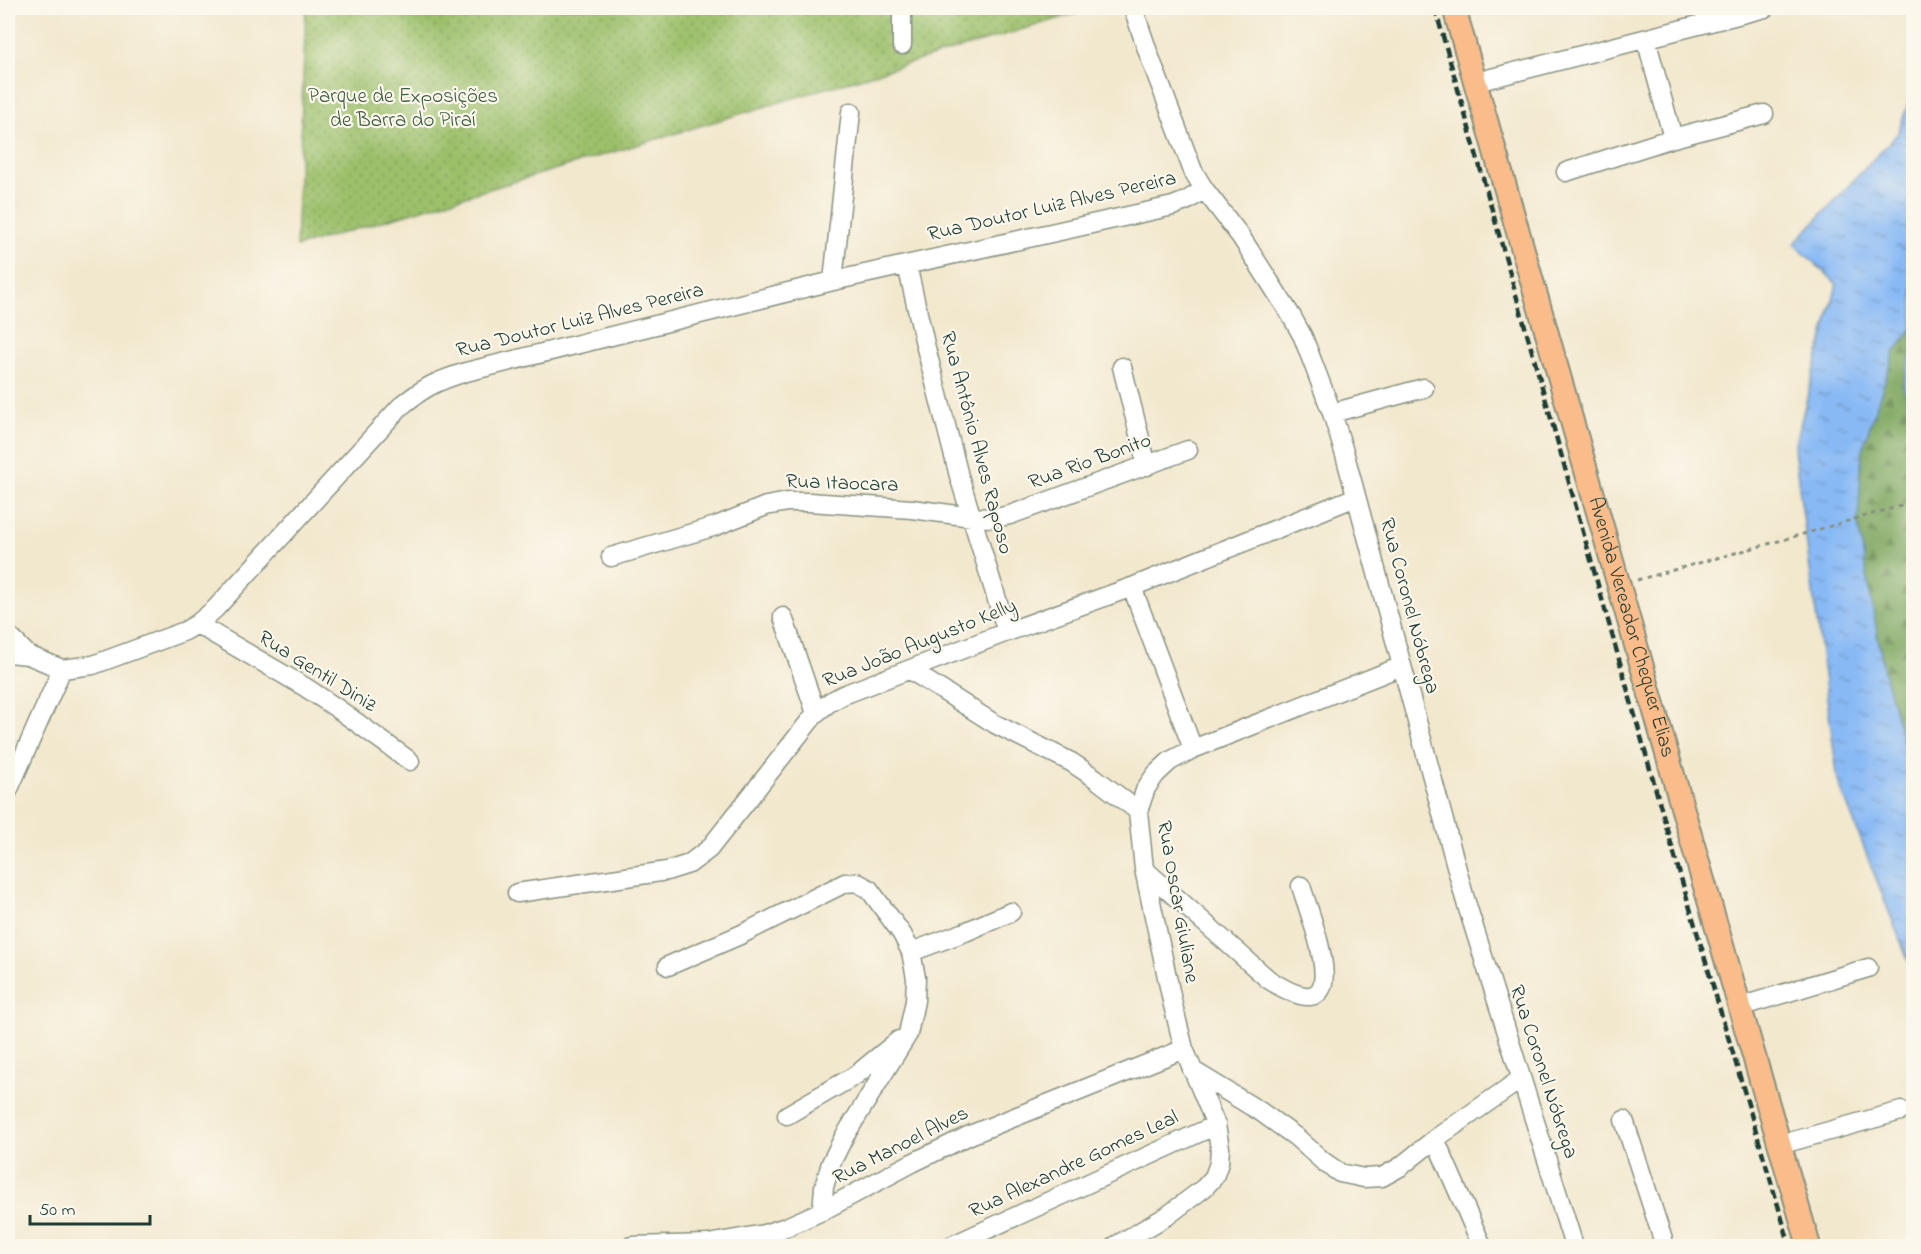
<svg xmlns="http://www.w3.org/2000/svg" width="1921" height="1254" font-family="'Indie Flower',sans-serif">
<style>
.forest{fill:url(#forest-firs);stroke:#4e7249;stroke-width:1.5}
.park{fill:url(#park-dots);stroke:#5e7e4f;stroke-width:1.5}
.water{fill:url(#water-ripples);stroke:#547b94;stroke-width:1.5}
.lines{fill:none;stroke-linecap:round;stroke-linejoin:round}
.minor-casing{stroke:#889281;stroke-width:21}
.major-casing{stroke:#889281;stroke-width:26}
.path{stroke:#889281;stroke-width:3;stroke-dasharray:4.5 4.5;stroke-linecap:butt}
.minor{stroke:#fff;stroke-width:18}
.major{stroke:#f9bc8a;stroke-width:22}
.rail{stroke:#1f3d34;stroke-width:4.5;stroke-dasharray:9 4.5;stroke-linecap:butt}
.labels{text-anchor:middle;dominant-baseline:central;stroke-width:4.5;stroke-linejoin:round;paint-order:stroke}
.park-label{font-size:21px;fill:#3e5e42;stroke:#fbf7ec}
.street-label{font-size:21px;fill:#1f3d34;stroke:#fbf7ec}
</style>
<defs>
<pattern id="forest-firs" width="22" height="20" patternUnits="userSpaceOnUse" patternTransform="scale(1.5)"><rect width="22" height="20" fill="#7da65e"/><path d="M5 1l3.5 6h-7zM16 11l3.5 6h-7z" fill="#66884e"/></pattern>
<pattern id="park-dots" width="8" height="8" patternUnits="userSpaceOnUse" patternTransform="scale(1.5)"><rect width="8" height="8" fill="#9cc06a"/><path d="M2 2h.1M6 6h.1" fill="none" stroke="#7f9d58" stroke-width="1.8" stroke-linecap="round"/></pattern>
<pattern id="water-ripples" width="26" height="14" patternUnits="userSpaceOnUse" patternTransform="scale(1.5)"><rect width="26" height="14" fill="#88b9f5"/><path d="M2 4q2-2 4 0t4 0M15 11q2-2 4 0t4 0" fill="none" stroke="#6f98c7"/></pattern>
</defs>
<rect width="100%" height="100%" fill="#fbf7ec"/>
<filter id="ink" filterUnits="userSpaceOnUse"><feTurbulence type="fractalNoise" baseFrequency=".0167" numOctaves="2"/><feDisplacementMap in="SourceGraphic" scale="12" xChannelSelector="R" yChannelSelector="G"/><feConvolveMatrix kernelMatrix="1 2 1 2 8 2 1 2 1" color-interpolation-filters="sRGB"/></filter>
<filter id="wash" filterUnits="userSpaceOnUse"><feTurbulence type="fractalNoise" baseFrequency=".008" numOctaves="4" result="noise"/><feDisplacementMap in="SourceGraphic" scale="24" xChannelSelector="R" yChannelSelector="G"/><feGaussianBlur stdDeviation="1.35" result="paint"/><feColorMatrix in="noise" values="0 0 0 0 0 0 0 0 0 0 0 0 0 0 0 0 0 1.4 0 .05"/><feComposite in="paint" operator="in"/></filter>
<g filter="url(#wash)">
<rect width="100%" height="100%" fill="#f2e8ce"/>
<path class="forest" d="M 1913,327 L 1913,348 L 1903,385 L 1914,423 L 1913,779 L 1884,672 L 1858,525 L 1862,450 L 1894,353 Z"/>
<path class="park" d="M 306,8 L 1094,8 L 296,247 Z"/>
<path class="water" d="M 1913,89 L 1913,327 L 1894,353 L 1862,450 L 1858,525 L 1884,672 L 1913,779 L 1913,973 L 1838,781 L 1794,448 L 1837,284 L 1794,244 L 1898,133 Z
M 1913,348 L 1914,348 L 1913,423 L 1903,385 Z"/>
</g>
<g filter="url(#ink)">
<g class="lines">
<defs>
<path id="minor" d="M 902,8 L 902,45
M 1133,8 L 1149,55 L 1193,171 L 1204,189 L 1241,237 L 1292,317 L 1303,337 L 1332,413 L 1345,455 L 1465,899 L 1574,1246
M 1646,39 L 1673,138
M 1476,82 L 1765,8
M 1566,172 L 1673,138 L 1764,114
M 907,265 L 925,344 L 959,476 L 1007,632
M 833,281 L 851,112
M 1122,367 L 1147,466
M 1332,413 L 1424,388
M 611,557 L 716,526 L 766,506 L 788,502 L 809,502 L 912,509 L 972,517 L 995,518 L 1010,515 L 1188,450
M 1132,587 L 1193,749
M 783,617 L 816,713
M 197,624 L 305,687 L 338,709 L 410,761
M 8,635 L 28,655
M 8,653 L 28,655 L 62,669 L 93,665 L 185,631 L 197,624 L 215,609 L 400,407 C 424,387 437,381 466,372 L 833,281 L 1173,206 L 1188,200 L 1204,189
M 910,670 L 995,724 L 1071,762 L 1095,778 L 1138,811
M 8,791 L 62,669
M 1144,869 L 1268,979 C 1360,1039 1313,925 1301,886
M 517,893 L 667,871 L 689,864 L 709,849 L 816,713 L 830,702 L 843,695 L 1007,632 L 1132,587 L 1356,497
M 911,952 L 965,932 L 1011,912
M 668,966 L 740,935 L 845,883 L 856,882 L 869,889 L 902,934 L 911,952 L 916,978 L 915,1001 L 908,1034 L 844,1137 L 831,1163 L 824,1187 L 822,1211
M 1739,1007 L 1868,968
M 1192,1070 L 1261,1112 L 1296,1137 L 1324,1162 L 1340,1173 L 1364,1178 L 1382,1177 L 1400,1167 L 1435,1139 L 1521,1079
M 787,1115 L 856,1075 L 899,1040
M 1624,1120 L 1665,1246
M 1435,1139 L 1482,1246
M 1779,1145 L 1901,1111
M 631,1246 L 708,1244 L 764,1234 L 786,1227 L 822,1211 L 912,1163 L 970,1135 L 1184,1049
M 951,1246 L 1216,1125
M 1115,1246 L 1167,1216 L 1204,1188 L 1214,1177 L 1219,1163 L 1220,1148 L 1216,1125 L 1184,1049 L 1173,1005 L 1144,869 L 1138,811 L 1146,788 L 1156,774 L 1170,761 L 1193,749 L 1402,666"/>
<g id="major">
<path id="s1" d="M 1454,8 L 1701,873 L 1809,1246"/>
</g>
</defs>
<use href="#minor" class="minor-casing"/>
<use href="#major" class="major-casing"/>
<path class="path" d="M 1637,580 L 1786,539 L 1914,502"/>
<use href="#minor" class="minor"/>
<use href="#major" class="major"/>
<path class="rail" d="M 1435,8 L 1676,861 L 1790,1246"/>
</g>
</g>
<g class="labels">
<g class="park-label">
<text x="403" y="97">Parque de Exposições<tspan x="403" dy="24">de Barra do Piraí</tspan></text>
</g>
<g class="street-label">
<text transform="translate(1052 207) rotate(-13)">Rua Doutor Luiz Alves Pereira</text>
<text transform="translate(580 321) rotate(-14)">Rua Doutor Luiz Alves Pereira</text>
<text transform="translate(976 443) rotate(75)">Rua Antônio Alves Raposo</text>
<text transform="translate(1090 462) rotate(-20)">Rua Rio Bonito</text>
<text transform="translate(842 484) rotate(2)">Rua Itaocara</text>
<text transform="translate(1409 606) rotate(75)">Rua Coronel Nóbrega</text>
<text stroke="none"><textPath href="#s1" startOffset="644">Avenida Vereador Chequer Elias</textPath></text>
<text transform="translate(920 644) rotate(-22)">Rua João Augusto Kelly</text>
<text transform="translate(317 672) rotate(32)">Rua Gentil Diniz</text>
<text transform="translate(1177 902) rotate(80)">Rua Oscar Giuliane</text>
<text transform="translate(1543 1072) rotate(72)">Rua Coronel Nóbrega</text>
<text transform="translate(901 1146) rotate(-27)">Rua Manoel Alves</text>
<text transform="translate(1074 1165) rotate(-25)">Rua Alexandre Gomes Leal</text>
</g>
</g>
<rect width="1921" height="1254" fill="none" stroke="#fbf7ec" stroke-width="30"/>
<path d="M30 1215v9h120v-9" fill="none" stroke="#1f3d34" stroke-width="3"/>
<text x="39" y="1215" font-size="18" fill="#1f3d34" stroke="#fbf7ec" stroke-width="4.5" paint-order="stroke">50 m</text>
</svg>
